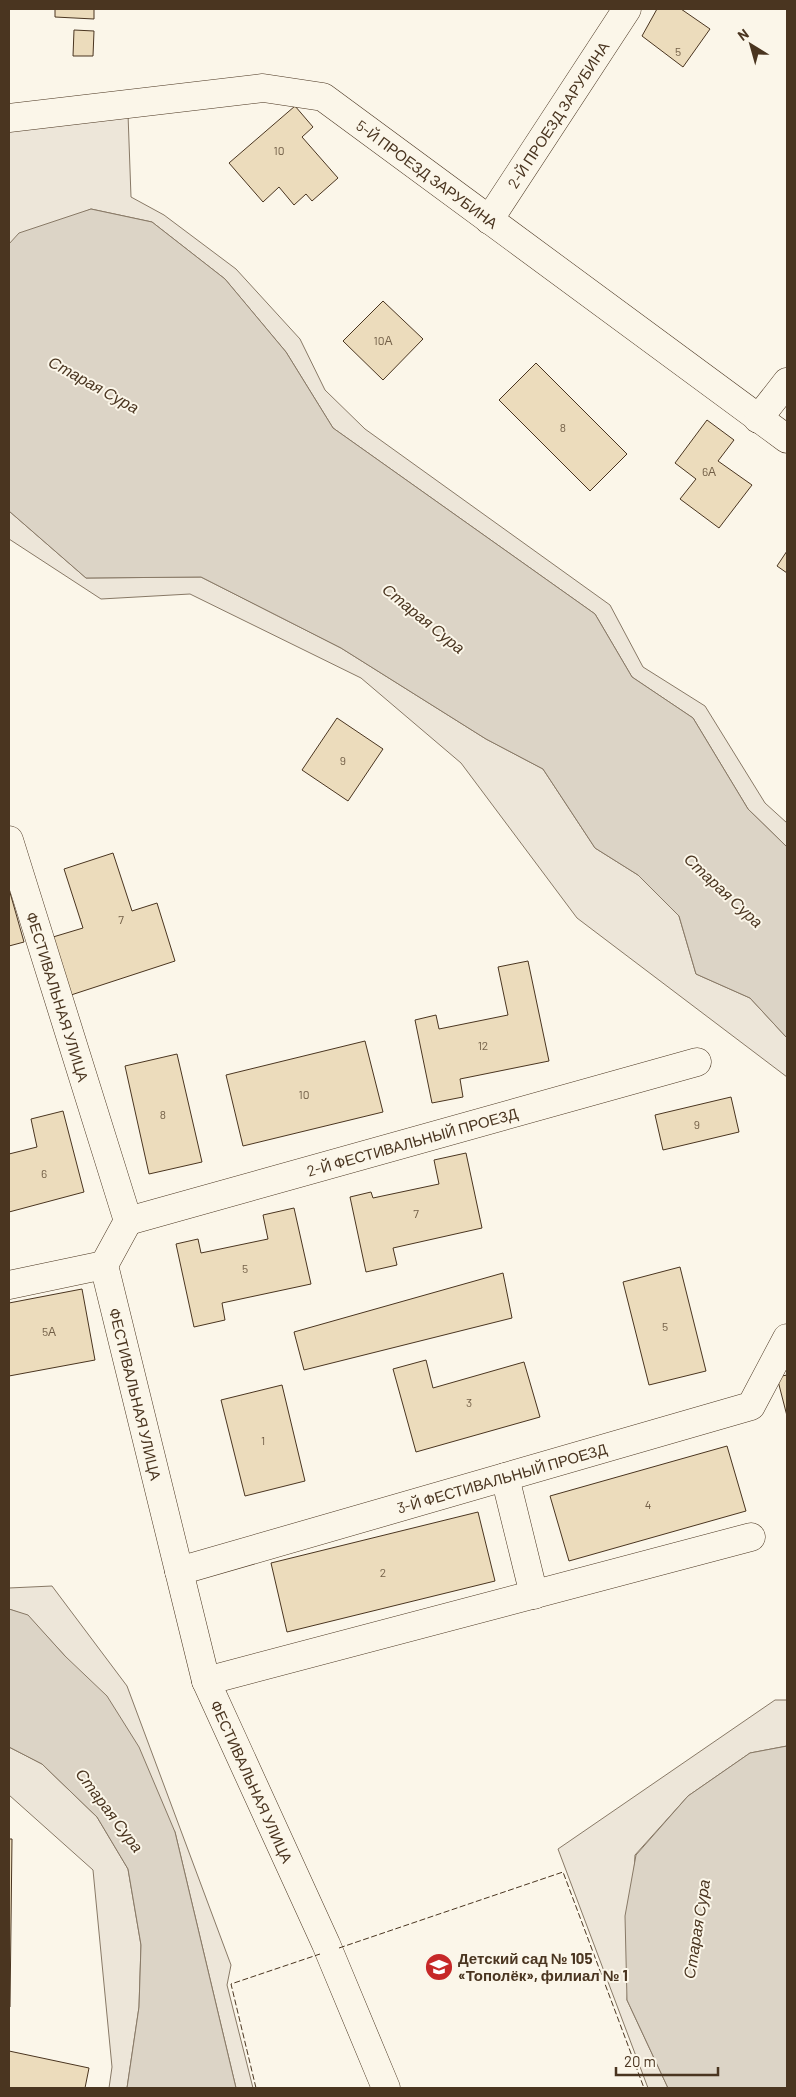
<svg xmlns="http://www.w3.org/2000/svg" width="796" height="2097" font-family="Barlow,sans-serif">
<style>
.green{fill:#ede6d9;stroke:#887966}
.water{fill:#dcd4c6;stroke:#887966}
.building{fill:#ecdcbc;stroke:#4a3520}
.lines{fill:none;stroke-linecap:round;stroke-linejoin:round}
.minor-casing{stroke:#4a3520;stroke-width:29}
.minor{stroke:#fbf6e9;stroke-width:28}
.fence{stroke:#4a3520;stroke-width:1;stroke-dasharray:6 2.5;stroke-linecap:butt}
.labels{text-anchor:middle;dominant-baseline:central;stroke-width:4;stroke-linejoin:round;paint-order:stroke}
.number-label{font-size:12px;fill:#725f47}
.street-label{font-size:15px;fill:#4a3520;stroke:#fbf6e9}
.poi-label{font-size:15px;font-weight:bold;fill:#4a3520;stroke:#fbf6e9;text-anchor:start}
.water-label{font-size:16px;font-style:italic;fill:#4a3520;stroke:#fbf6e9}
</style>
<rect width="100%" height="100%" fill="#fbf6e9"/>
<path class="green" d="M 128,114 L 131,197 L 164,215 L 236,269 L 300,339 L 325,390 L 365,429 L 610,605 L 643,667 L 705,706 L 765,803 L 787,823 L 787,847 L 748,809 L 693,718 L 632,677 L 595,614 L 333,428 L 286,352 L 225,279 L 152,222 L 91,209 L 9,244 L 9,125 Z
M 9,511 L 86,578 L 201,577 L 341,648 L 486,739 L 543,769 L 595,848 L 638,875 L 679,916 L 696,974 L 750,998 L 787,1038 L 787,1077 L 577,918 L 461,763 L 361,678 L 190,594 L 101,599 L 9,539 Z
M 52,1586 L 127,1686 L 231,1965 L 227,1985 L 253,2088 L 236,2088 L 175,1832 L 65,1656 L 28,1616 L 9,1609 L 9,1588 Z
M 775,1700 L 787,1700 L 787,1746 L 750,1753 L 688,1796 L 635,1855 L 627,2000 L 668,2088 L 648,2088 L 558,1849 Z
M 9,1747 L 42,1764 L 97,1817 L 128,1869 L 141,1945 L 139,2007 L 127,2088 L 109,2088 L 112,2067 L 93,1870 L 9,1795 Z"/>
<path class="water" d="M 91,209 L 152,222 L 225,279 L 286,352 L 333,428 L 595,614 L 632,677 L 693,718 L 748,809 L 787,847 L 787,1038 L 750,998 L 696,974 L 679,916 L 638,875 L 595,848 L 543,769 L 486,739 L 341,648 L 201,577 L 86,578 L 9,511 L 9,244 L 19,233 Z
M 9,1609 L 28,1615 L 65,1656 L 107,1696 L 139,1747 L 175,1832 L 236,2088 L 127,2088 L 139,2007 L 141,1945 L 128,1869 L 97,1817 L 42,1764 L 9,1747 Z
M 787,1746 L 787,2088 L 668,2088 L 627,2000 L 625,1916 L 636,1855 L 688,1796 L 750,1753 Z"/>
<path class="building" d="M 55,9 L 94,9 L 94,19 L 55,17 Z
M 657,9 L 681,9 L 710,29 L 683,67 L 642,36 Z
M 74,30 L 94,31 L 93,56 L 73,56 Z
M 295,106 L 313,127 L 302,137 L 338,178 L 312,201 L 306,194 L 294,205 L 279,187 L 263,202 L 229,163 Z
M 383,301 L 423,339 L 383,380 L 343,341 Z
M 536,363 L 627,454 L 590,491 L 499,400 Z
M 707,420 L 734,440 L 718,461 L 752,485 L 719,528 L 680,499 L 696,479 L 675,463 Z
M 787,551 L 787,573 L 777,566 Z
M 337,718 L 383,749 L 348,801 L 302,770 Z
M 113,853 L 132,911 L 157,903 L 175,961 L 71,995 L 53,937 L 83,928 L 64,869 Z
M 9,889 L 24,942 L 9,946 Z
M 528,961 L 549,1061 L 460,1079 L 463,1097 L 432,1103 L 415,1020 L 436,1015 L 439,1029 L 508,1015 L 498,967 Z
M 365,1041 L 383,1112 L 243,1146 L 226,1075 Z
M 177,1054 L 202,1162 L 149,1174 L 125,1066 Z
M 731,1097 L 739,1132 L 663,1150 L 655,1115 Z
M 63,1111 L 84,1192 L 9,1212 L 9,1154 L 37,1147 L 31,1119 Z
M 466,1153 L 482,1228 L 393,1248 L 397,1265 L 366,1272 L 350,1197 L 371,1192 L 373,1198 L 439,1184 L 434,1160 Z
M 294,1208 L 311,1284 L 222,1303 L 225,1320 L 194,1327 L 176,1244 L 198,1239 L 201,1253 L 268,1239 L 263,1215 Z
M 680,1267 L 706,1371 L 649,1385 L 623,1282 Z
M 503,1273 L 512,1318 L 304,1370 L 294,1332 Z
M 82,1289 L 95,1360 L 9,1376 L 9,1303 Z
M 426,1360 L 433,1388 L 524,1362 L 540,1417 L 416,1452 L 393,1369 Z
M 787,1375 L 787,1416 L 777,1377 Z
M 282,1385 L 305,1481 L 245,1496 L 221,1400 Z
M 727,1446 L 746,1511 L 569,1561 L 550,1496 Z
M 478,1512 L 495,1581 L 287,1632 L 271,1563 Z
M 9,1839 L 12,1839 L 10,2007 L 9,2007 Z
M 9,2051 L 89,2068 L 85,2088 L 9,2088 Z"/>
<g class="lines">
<defs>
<g id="minor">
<path id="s1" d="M 9,118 L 263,88 L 323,97 L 787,439"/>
<path id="s2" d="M 489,220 L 627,9"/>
<path d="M 758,419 L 787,382"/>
<path id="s3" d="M 9,840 L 128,1221 L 104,1265 L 206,1681 L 326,1944 L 386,2088"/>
<path id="s4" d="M 128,1221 L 697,1062"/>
<path d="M 9,1285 L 104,1265"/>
<path d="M 505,1477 L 534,1595"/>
<path id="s5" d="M 179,1571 L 751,1406 L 787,1338"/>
<path d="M 206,1681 L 751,1537"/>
</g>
</defs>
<use href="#minor" class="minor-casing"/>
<use href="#minor" class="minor"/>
<path class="fence" d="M 339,1948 L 563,1872 L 644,2088
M 256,2088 L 231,1984 L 320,1954"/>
</g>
<defs>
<symbol id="school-disc" viewBox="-11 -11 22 22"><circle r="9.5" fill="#c62828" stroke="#fbf6e9"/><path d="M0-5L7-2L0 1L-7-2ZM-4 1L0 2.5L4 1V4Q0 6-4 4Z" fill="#fff"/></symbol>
</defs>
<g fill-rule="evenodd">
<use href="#school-disc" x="423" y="1951" width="32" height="32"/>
</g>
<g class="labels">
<g class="number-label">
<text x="678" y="51">5</text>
<text x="279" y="150">10</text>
<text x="383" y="340">10А</text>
<text x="563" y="427">8</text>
<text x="709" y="471">6А</text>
<text x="343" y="760">9</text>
<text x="121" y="919">7</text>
<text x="483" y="1045">12</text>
<text x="304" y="1094">10</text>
<text x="163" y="1114">8</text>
<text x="697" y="1124">9</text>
<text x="44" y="1173">6</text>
<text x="416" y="1213">7</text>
<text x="245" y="1268">5</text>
<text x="665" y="1326">5</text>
<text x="49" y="1331">5А</text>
<text x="469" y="1402">3</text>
<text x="263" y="1440">1</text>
<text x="648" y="1504">4</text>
<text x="383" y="1572">2</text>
</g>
<g class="street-label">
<text stroke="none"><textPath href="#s2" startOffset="126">2-Й ПРОЕЗД ЗАРУБИНА</textPath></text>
<text stroke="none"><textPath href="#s1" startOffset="446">5-Й ПРОЕЗД ЗАРУБИНА</textPath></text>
<text stroke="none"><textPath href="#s3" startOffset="164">ФЕСТИВАЛЬНАЯ УЛИЦА</textPath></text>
<text stroke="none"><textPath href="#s4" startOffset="295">2-Й ФЕСТИВАЛЬНЫЙ ПРОЕЗД</textPath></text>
<text stroke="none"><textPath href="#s3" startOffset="582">ФЕСТИВАЛЬНАЯ УЛИЦА</textPath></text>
<text stroke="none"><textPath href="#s5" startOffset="336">3-Й ФЕСТИВАЛЬНЫЙ ПРОЕЗД</textPath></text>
<text stroke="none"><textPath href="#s3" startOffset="988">ФЕСТИВАЛЬНАЯ УЛИЦА</textPath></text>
</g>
<g class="poi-label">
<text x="458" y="1958">Детский сад № 105<tspan x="458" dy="17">«Тополёк», филиал № 1</tspan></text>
</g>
<g class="water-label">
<text transform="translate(94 384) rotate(29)">Старая Сура</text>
<text transform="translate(424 618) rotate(39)">Старая Сура</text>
<text transform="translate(724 890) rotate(43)">Старая Сура</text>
<text transform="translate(110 1810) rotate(53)">Старая Сура</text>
<text transform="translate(696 1929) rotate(-81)">Старая Сура</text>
</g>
</g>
<rect width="796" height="2097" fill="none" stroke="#4a3520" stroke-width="20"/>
<g transform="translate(751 45) rotate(323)" stroke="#fbf6e9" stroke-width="4" paint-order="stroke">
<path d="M0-4L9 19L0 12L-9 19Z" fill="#4a3520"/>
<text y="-8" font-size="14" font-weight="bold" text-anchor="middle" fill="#4a3520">N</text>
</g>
<path d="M616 2067v8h102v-8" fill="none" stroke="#4a3520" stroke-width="2.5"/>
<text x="624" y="2067" font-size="15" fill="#4a3520" stroke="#fbf6e9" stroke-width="4" paint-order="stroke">20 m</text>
</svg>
